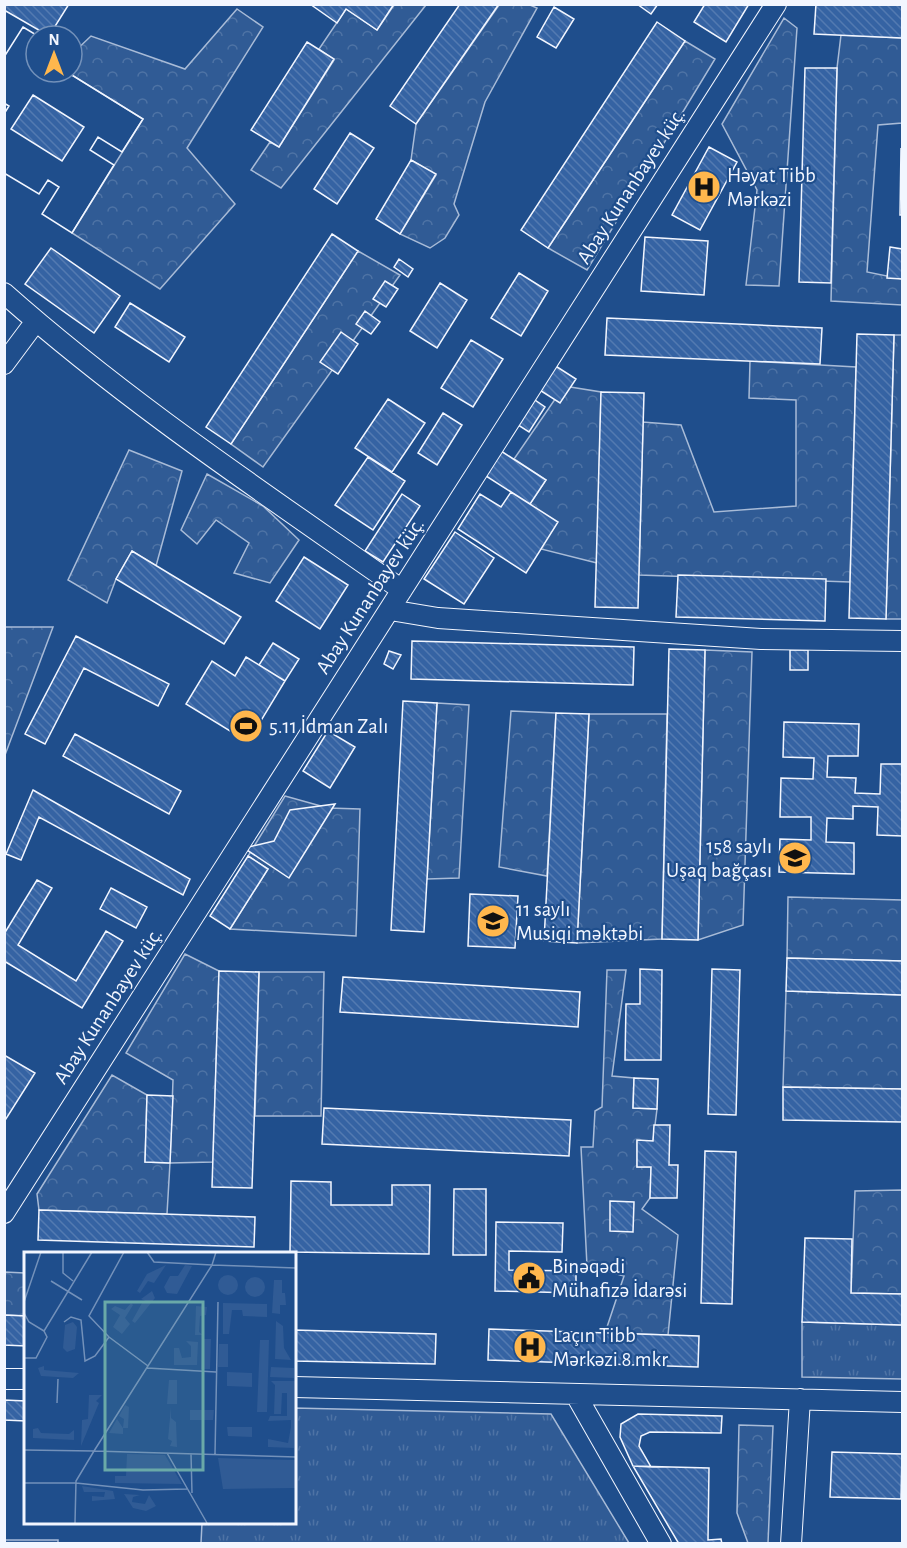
<svg xmlns="http://www.w3.org/2000/svg" width="907" height="1548" font-family="'Alegreya Sans',sans-serif">
<style>
.built{fill:#305b95;stroke:#a8bbd7;stroke-width:1.5}
.forest{fill:url(#forest-crowns);stroke:#a8bbd7;stroke-width:1.5}
.park{fill:url(#park-tufts);stroke:#a8bbd7;stroke-width:1.5}
.building{fill:url(#building-back-hatch);stroke:#f2f6ff;stroke-width:1.5;fill-rule:evenodd}
.lines{fill:none;stroke-linecap:round;stroke-linejoin:round}
.minor-casing{stroke:#f2f6ff;stroke-width:22}
.minor{stroke:#1f4e8c;stroke-width:20}
.labels{text-anchor:middle;dominant-baseline:central;stroke-width:4.5;stroke-linejoin:round;paint-order:stroke}
.poi-label{font-size:21px;fill:#f2f6ff;stroke:#1f4e8c;text-anchor:start}
.street-label{font-size:21px;fill:#f2f6ff;stroke:#1f4e8c}
.inset-road{fill:none;stroke:#7391ba;stroke-width:1.5}
.view{fill:#6aa9a8;fill-opacity:0.15;stroke:#6aa9a8;stroke-width:3}
.inset-edge{fill:none;stroke:#f2f6ff;stroke-width:3}
</style>
<defs>
<pattern id="forest-crowns" width="20" height="18" patternUnits="userSpaceOnUse" patternTransform="scale(1.5)"><rect width="20" height="18" fill="#305b95"/><path d="M2 6a3 3 0 1 1 6 0M12 15a3 3 0 1 1 6 0" fill="none" stroke="#4e73a5"/></pattern>
<pattern id="park-tufts" width="24" height="20" patternUnits="userSpaceOnUse" patternTransform="scale(1.5)"><rect width="24" height="20" fill="#305b95"/><path d="M3 7l-1-3M5 7V3M7 7l1-3M15 17l-1-3M17 17v-4M19 17l1-3" fill="none" stroke="#4e73a5"/></pattern>
<pattern id="building-back-hatch" width="6" height="6" patternUnits="userSpaceOnUse" patternTransform="scale(1.5)"><rect width="6" height="6" fill="#3563a3"/><path d="M-1 5l2 2M0 0l6 6M5-1l2 2" fill="none" stroke="#537ab1"/></pattern>
</defs>
<rect width="100%" height="100%" fill="#1f4e8c"/>
<path class="built" d="M 5,1540 L 58,1540 L 58,1543 L 5,1543 Z"/>
<path class="forest" d="M 394,5 L 426,5 L 281,188 L 251,170 L 270,142 L 279,147 L 334,60 L 319,49 L 346,9 L 377,30 Z
M 499,5 L 530,5 L 537,8 L 485,102 L 454,204 L 459,215 L 445,238 L 430,248 L 400,234 L 436,175 L 411,160 L 416,124 Z
M 237,9 L 263,27 L 187,148 L 235,204 L 160,289 L 72,233 L 143,119 L 67,72 L 72,72 L 72,54 L 91,36 L 185,69 Z
M 784,18 L 797,28 L 779,286 L 746,285 L 757,190 L 722,124 Z
M 841,35 L 902,38 L 902,123 L 878,125 L 867,272 L 902,279 L 902,305 L 831,301 L 837,68 Z
M 685,41 L 715,59 L 587,270 L 548,248 Z
M 358,251 L 400,275 L 263,467 L 231,444 Z
M 894,335 L 902,335 L 902,619 L 886,619 Z
M 750,361 L 856,367 L 850,582 L 639,575 L 643,422 L 681,425 L 714,512 L 796,506 L 796,400 L 749,398 Z
M 564,386 L 601,392 L 597,563 L 541,549 L 530,504 L 546,480 L 514,459 Z
M 129,450 L 182,471 L 156,566 L 132,551 L 116,579 L 107,603 L 68,580 Z
M 207,474 L 263,506 L 299,540 L 270,583 L 234,573 L 249,543 L 216,520 L 197,544 L 181,530 Z
M 5,627 L 53,627 L 5,755 L 4,627 Z
M 705,650 L 752,652 L 743,925 L 698,940 Z
M 437,703 L 469,705 L 459,878 L 427,879 Z
M 511,711 L 556,713 L 547,876 L 499,867 Z
M 589,714 L 667,714 L 662,939 L 577,943 Z
M 285,796 L 328,808 L 360,809 L 356,936 L 230,929 L 268,869 L 248,856 Z
M 788,897 L 902,900 L 902,961 L 787,958 Z
M 185,954 L 219,971 L 213,1162 L 170,1163 L 167,1214 L 39,1210 L 37,1194 L 112,1075 L 147,1095 L 145,1162 L 170,1163 L 173,1080 L 126,1053 Z
M 607,970 L 626,970 L 612,1076 L 634,1078 L 633,1108 L 657,1109 L 653,1141 L 637,1141 L 637,1167 L 651,1167 L 650,1198 L 642,1209 L 678,1235 L 668,1335 L 605,1333 L 624,1276 L 587,1266 L 581,1147 L 593,1147 L 595,1111 L 602,1107 Z
M 259,972 L 324,972 L 321,1116 L 255,1116 Z
M 786,991 L 902,995 L 902,1089 L 783,1087 Z
M 902,1190 L 902,1294 L 851,1293 L 855,1191 Z
M 4,1272 L 25,1273 L 25,1316 L 5,1315 Z
M 739,1425 L 773,1426 L 768,1543 L 748,1543 L 737,1513 Z"/>
<path class="park" d="M 802,1322 L 902,1325 L 902,1379 L 802,1377 Z
M 294,1408 L 551,1414 L 629,1543 L 201,1543 L 202,1523 L 294,1522 Z"/>
<path class="building" d="M 4,4 L 69,4 L 49,36 L 4,10 Z
M 310,4 L 394,4 L 377,30 L 346,9 L 337,23 Z
M 460,4 L 499,4 L 416,124 L 390,106 Z
M 637,4 L 658,4 L 651,14 Z
M 705,4 L 749,4 L 726,42 L 694,22 Z
M 816,4 L 902,4 L 902,38 L 814,34 Z
M 554,7 L 574,19 L 556,48 L 537,37 Z
M 657,22 L 685,41 L 548,248 L 521,230 Z
M 23,27 L 38,36 L 36,36 L 36,72 L 50,79 L 54,72 L 67,72 L 143,119 L 122,152 L 98,137 L 90,150 L 114,165 L 72,233 L 42,214 L 59,187 L 48,180 L 39,194 L 4,173 L 4,114 L 9,106 L 4,103 L 4,57 ZM 33,95 L 84,127 L 62,161 L 11,129 Z
M 23,27 L 38,36 L 36,36 L 36,72 L 50,79 L 54,72 L 67,72 L 143,119 L 122,152 L 98,137 L 90,150 L 114,165 L 72,233 L 42,214 L 59,187 L 48,180 L 39,194 L 4,173 L 4,114 L 9,106 L 4,103 L 4,57 Z
M 307,42 L 334,59 L 279,147 L 251,130 Z
M 805,68 L 837,68 L 831,283 L 799,282 Z
M 350,133 L 374,148 L 337,204 L 314,189 Z
M 709,147 L 737,162 L 700,230 L 672,215 Z
M 901,148 L 902,215 L 900,215 Z
M 411,160 L 436,174 L 400,234 L 376,219 Z
M 332,234 L 358,251 L 231,444 L 206,427 Z
M 645,237 L 708,241 L 704,295 L 641,291 Z
M 890,247 L 902,249 L 902,279 L 887,278 Z
M 51,248 L 120,296 L 94,333 L 25,284 Z
M 399,259 L 413,269 L 408,277 L 394,267 Z
M 519,273 L 548,291 L 521,336 L 491,318 Z
M 385,281 L 398,289 L 386,307 L 373,299 Z
M 440,283 L 467,300 L 437,348 L 410,331 Z
M 130,303 L 185,337 L 169,362 L 115,327 Z
M 365,311 L 380,322 L 371,334 L 356,324 Z
M 607,318 L 822,328 L 820,364 L 605,355 Z
M 341,332 L 358,344 L 338,374 L 320,362 Z
M 857,334 L 894,335 L 886,619 L 849,618 Z
M 471,340 L 503,359 L 473,407 L 441,388 Z
M 554,365 L 576,379 L 560,403 L 538,389 Z
M 601,392 L 644,393 L 638,608 L 595,607 Z
M 532,398 L 545,407 L 529,432 L 515,423 Z
M 388,399 L 425,423 L 392,472 L 355,448 Z
M 443,413 L 462,425 L 437,465 L 418,453 Z
M 501,451 L 546,480 L 530,504 L 486,476 Z
M 368,457 L 405,481 L 373,530 L 335,505 Z
M 511,492 L 558,522 L 526,573 L 458,529 L 480,494 L 501,507 Z
M 402,494 L 420,506 L 383,562 L 365,551 Z
M 455,532 L 494,558 L 464,604 L 424,579 Z
M 132,551 L 241,617 L 224,644 L 116,579 Z
M 304,557 L 348,585 L 320,629 L 276,601 Z
M 678,575 L 826,579 L 825,621 L 676,617 Z
M 76,636 L 169,684 L 158,706 L 84,668 L 45,744 L 25,734 Z
M 412,641 L 634,647 L 633,685 L 411,679 Z
M 273,643 L 299,659 L 285,681 L 259,665 Z
M 669,649 L 705,650 L 698,940 L 662,939 Z
M 790,650 L 808,650 L 808,670 L 790,670 Z
M 389,651 L 401,655 L 393,669 L 384,664 Z
M 246,657 L 285,681 L 248,742 L 186,704 L 212,661 L 235,676 Z
M 403,701 L 437,703 L 424,932 L 391,930 Z
M 556,713 L 589,714 L 577,943 L 544,941 Z
M 784,722 L 859,724 L 858,756 L 828,756 L 827,777 L 856,778 L 855,793 L 880,794 L 881,764 L 902,764 L 902,836 L 877,835 L 878,807 L 853,806 L 853,819 L 827,818 L 826,842 L 854,843 L 854,874 L 779,872 L 780,839 L 811,840 L 811,817 L 780,817 L 781,778 L 813,779 L 814,758 L 783,757 Z
M 328,731 L 355,747 L 330,788 L 303,771 Z
M 75,734 L 181,791 L 169,814 L 63,756 Z
M 33,790 L 190,879 L 183,895 L 39,817 L 21,860 L 6,854 Z
M 335,804 L 289,878 L 244,848 L 274,841 L 290,810 Z
M 248,856 L 268,869 L 230,929 L 210,916 Z
M 37,880 L 52,888 L 18,945 L 76,981 L 106,931 L 123,941 L 82,1008 L 4,961 L 4,934 Z
M 111,888 L 147,907 L 136,928 L 100,909 Z
M 470,894 L 518,896 L 515,948 L 468,946 Z
M 787,958 L 902,961 L 902,995 L 786,991 Z
M 640,969 L 662,970 L 661,1060 L 625,1060 L 626,1004 L 640,1004 Z
M 712,969 L 740,970 L 736,1115 L 708,1114 Z
M 219,971 L 259,972 L 252,1188 L 212,1187 Z
M 343,977 L 580,992 L 578,1027 L 340,1012 Z
M 4,1055 L 35,1073 L 4,1122 Z
M 634,1078 L 658,1079 L 657,1109 L 633,1108 Z
M 783,1087 L 902,1089 L 902,1122 L 783,1120 Z
M 147,1095 L 173,1096 L 170,1163 L 145,1162 Z
M 324,1108 L 571,1120 L 569,1156 L 322,1144 Z
M 654,1125 L 670,1125 L 669,1165 L 678,1165 L 677,1198 L 650,1198 L 651,1167 L 637,1167 L 637,1140 L 653,1141 Z
M 705,1151 L 736,1152 L 732,1304 L 701,1303 Z
M 291,1181 L 331,1182 L 331,1205 L 392,1205 L 392,1185 L 430,1185 L 429,1254 L 290,1252 Z
M 454,1189 L 486,1189 L 486,1255 L 453,1255 Z
M 610,1201 L 634,1202 L 633,1232 L 610,1231 Z
M 39,1210 L 255,1217 L 254,1247 L 38,1240 Z
M 496,1222 L 563,1223 L 562,1252 L 509,1251 L 509,1270 L 576,1271 L 576,1293 L 495,1291 Z
M 805,1238 L 852,1239 L 851,1293 L 902,1294 L 902,1325 L 802,1322 Z
M 4,1315 L 26,1316 L 26,1346 L 4,1345 Z
M 489,1329 L 699,1336 L 698,1367 L 488,1360 Z
M 294,1330 L 436,1334 L 435,1364 L 294,1361 Z
M 4,1400 L 26,1401 L 26,1421 L 4,1420 Z
M 638,1414 L 722,1416 L 721,1433 L 650,1432 L 641,1436 L 639,1446 L 651,1467 L 633,1466 L 620,1437 L 621,1424 Z
M 832,1452 L 902,1454 L 901,1499 L 830,1497 Z
M 633,1466 L 709,1468 L 708,1540 L 721,1539 L 722,1544 L 679,1544 Z"/>
<g class="lines">
<defs>
<path id="minor" d="M 4,293 C 128,403 267,495 402,590
M 4,364 L 36,321
M 390,610 L 438,618 L 761,639 L 902,641
M 4,1213 L 776,4
M 4,1379 L 26,1379
M 294,1387 L 902,1402
M 576,1395 L 661,1544
M 791,1544 L 800,1399"/>
</defs>
<use href="#minor" class="minor-casing"/>
<use href="#minor" class="minor"/>
</g>
<defs>
<symbol id="hospital-disc" viewBox="-11 -11 22 22"><circle r="9.5" fill="#ffb74d" stroke="#1f4e8c"/><path d="M-5-5h3v3.5h4V-5h3V5h-3V1.5h-4V5h-3Z" fill="#111"/></symbol>
<symbol id="stadium-disc" viewBox="-11 -11 22 22"><circle r="9.5" fill="#ffb74d" stroke="#1f4e8c"/><path d="M0-5a6.5 5 0 1 0 0 10a6.5 5 0 1 0 0-10ZM-3.5-1.8h7v3.6h-7Z" fill="#111"/></symbol>
<symbol id="school-disc" viewBox="-11 -11 22 22"><circle r="9.5" fill="#ffb74d" stroke="#1f4e8c"/><path d="M0-5L7-2L0 1L-7-2ZM-4 1L0 2.5L4 1V4Q0 6-4 4Z" fill="#111"/></symbol>
<symbol id="civic-disc" viewBox="-11 -11 22 22"><circle r="9.5" fill="#ffb74d" stroke="#1f4e8c"/><path d="M-.6-6.5H3V-4.5H.6V-3L4-1V1h2V6H-6V1h2V-1L-.6-3ZM-1.2 2.5V6h2.4V2.5Z" fill="#111"/></symbol>
</defs>
<g fill-rule="evenodd">
<use href="#hospital-disc" x="685" y="168" width="38" height="38"/>
<use href="#stadium-disc" x="227" y="707" width="38" height="38"/>
<use href="#school-disc" x="776" y="839" width="38" height="38"/>
<use href="#school-disc" x="474" y="902" width="38" height="38"/>
<use href="#civic-disc" x="510" y="1259" width="38" height="38"/>
<use href="#hospital-disc" x="511" y="1328" width="38" height="38"/>
</g>
<g class="labels">
<g class="poi-label">
<text x="727" y="175">Həyat Tibb<tspan x="727" dy="24">Mərkəzi</tspan></text>
<text x="269" y="726">5.11 İdman Zalı</text>
<text x="772" y="846" text-anchor="end">158 saylı<tspan x="772" dy="24">Uşaq bağçası</tspan></text>
<text x="516" y="909">11 saylı<tspan x="516" dy="24">Musiqi məktəbi</tspan></text>
<text x="552" y="1266">Binəqədi<tspan x="552" dy="24">Mühafizə İdarəsi</tspan></text>
<text x="553" y="1335">Laçın Tibb<tspan x="553" dy="24">Mərkəzi 8 mkr</tspan></text>
</g>
<g class="street-label">
<text transform="translate(631 186) rotate(-57)">Abay Kunanbayev küç.</text>
<text transform="translate(370 596) rotate(-57)">Abay Kunanbayev küç.</text>
<text transform="translate(108 1006) rotate(-57)">Abay Kunanbayev küç.</text>
</g>
</g>
<g transform="translate(24 1252)">
<rect width="272" height="272" fill="#1f4e8c"/>
<path d="M 49,70 L 53,75 L 51,97 L 43,100 L 39,96 L 41,73 ZM 203,120 L 228,121 L 228,135 L 203,134 Z" fill="#305b95"/>
<path d="M 142,13 L 130,31 L 124,29 L 116,41 L 113,39 L 123,22 ZM 161,13 L 168,14 L 153,42 L 143,41 L 140,35 L 146,24 L 154,24 ZM 250,28 L 258,28 L 258,41 L 261,41 L 262,53 L 256,53 L 256,62 L 248,61 ZM 128,39 L 131,46 L 111,71 L 108,69 L 118,51 L 124,50 L 117,47 ZM 107,51 L 109,53 L 101,66 L 106,72 L 98,82 L 89,75 L 96,63 L 87,57 L 91,54 L 101,58 ZM 199,51 L 243,52 L 243,65 L 219,64 L 218,58 L 208,58 L 205,82 L 199,82 ZM 172,54 L 183,55 L 182,63 L 176,64 L 175,80 L 179,83 L 171,83 ZM 252,69 L 259,74 L 260,96 L 267,108 L 251,107 ZM 178,87 L 187,87 L 186,117 L 177,117 ZM 236,88 L 245,88 L 243,160 L 233,160 ZM 162,89 L 174,90 L 173,113 L 150,113 L 150,96 L 155,96 L 158,106 L 167,105 L 167,94 ZM 195,92 L 204,92 L 204,115 L 194,115 ZM 20,114 L 20,118 L 55,121 L 49,126 L 17,124 L 14,116 ZM 247,115 L 270,116 L 270,126 L 246,125 ZM 145,128 L 153,128 L 153,152 L 143,152 ZM 247,129 L 271,129 L 270,196 L 244,195 L 244,187 L 264,191 L 267,175 L 267,168 L 244,169 L 246,164 L 263,164 L 263,141 L 258,141 L 257,162 L 250,162 L 251,133 ZM 65,143 L 78,143 L 72,149 L 75,151 L 57,194 L 58,168 L 64,167 ZM 101,153 L 105,155 L 104,176 L 99,176 L 99,182 L 85,181 L 93,167 L 99,176 L 100,167 L 95,164 ZM 147,155 L 147,166 L 152,170 L 153,195 L 146,194 L 148,189 L 144,187 ZM 166,158 L 190,158 L 189,168 L 166,168 ZM 203,175 L 228,175 L 228,185 L 204,184 ZM 14,176 L 17,181 L 45,182 L 50,178 L 50,188 L 9,186 L 9,177 ZM 58,234 L 89,239 L 91,247 L 68,249 L 68,244 L 80,245 L 81,240 L 60,240 Z" fill="#305b95"/>
<path d="M194 33a10 10 0 1 1 20 0a10 10 0 1 1-20 0ZM221 35a10 10 0 1 1 20 0a10 10 0 1 1-20 0ZM 103,202 L 141,203 L 158,232 L 91,231 L 91,224 L 102,224 ZM 194,206 L 271,208 L 271,236 L 199,237 ZM 100,242 L 116,243 L 109,245 L 108,250 L 121,252 L 125,243 L 132,254 L 122,259 L 109,256 Z" fill="#305b95"/>
<path class="inset-road" d="M 39,0 L 39,21 L 49,29M 100,0 L 65,64 L 85,85 L 124,114M 123,0 L 130,10 L 188,13 L 192,0M 27,29 L 58,48M 0,50 L 17,0M 0,61 L 5,70 L 20,79M 40,70 L 47,65 L 57,68 L 61,109 L 71,104 L 85,85M 0,106 L 12,106 L 23,85 L 20,79 L 68,0M 123,116 L 192,120M 33,151 L 34,127M 0,198 L 70,199M 70,199 L 188,13 L 272,16M 70,199 L 272,205M 143,201 L 183,271M 167,202 L 168,241M 191,202 L 194,50M 0,231 L 52,231M 52,231 L 119,238 L 163,237M 51,271 L 52,229 L 70,199"/>
<path class="view" d="M 81,50 L 179,50 L 179,218 L 81,218 Z"/>
<rect width="272" height="272" class="inset-edge"/>
</g>
<rect width="907" height="1548" fill="none" stroke="#f2f6ff" stroke-width="12"/>
<g transform="translate(54 54)"><circle r="28" fill="#1f4e8c" stroke="#7391ba" stroke-width="1.5"/>
<path d="M0-4.5L10 22L0 15L-10 22Z" fill="#ffb74d"/>
<text y="-9" font-size="16" font-weight="bold" text-anchor="middle" fill="#f2f6ff">N</text>
</g>
</svg>
